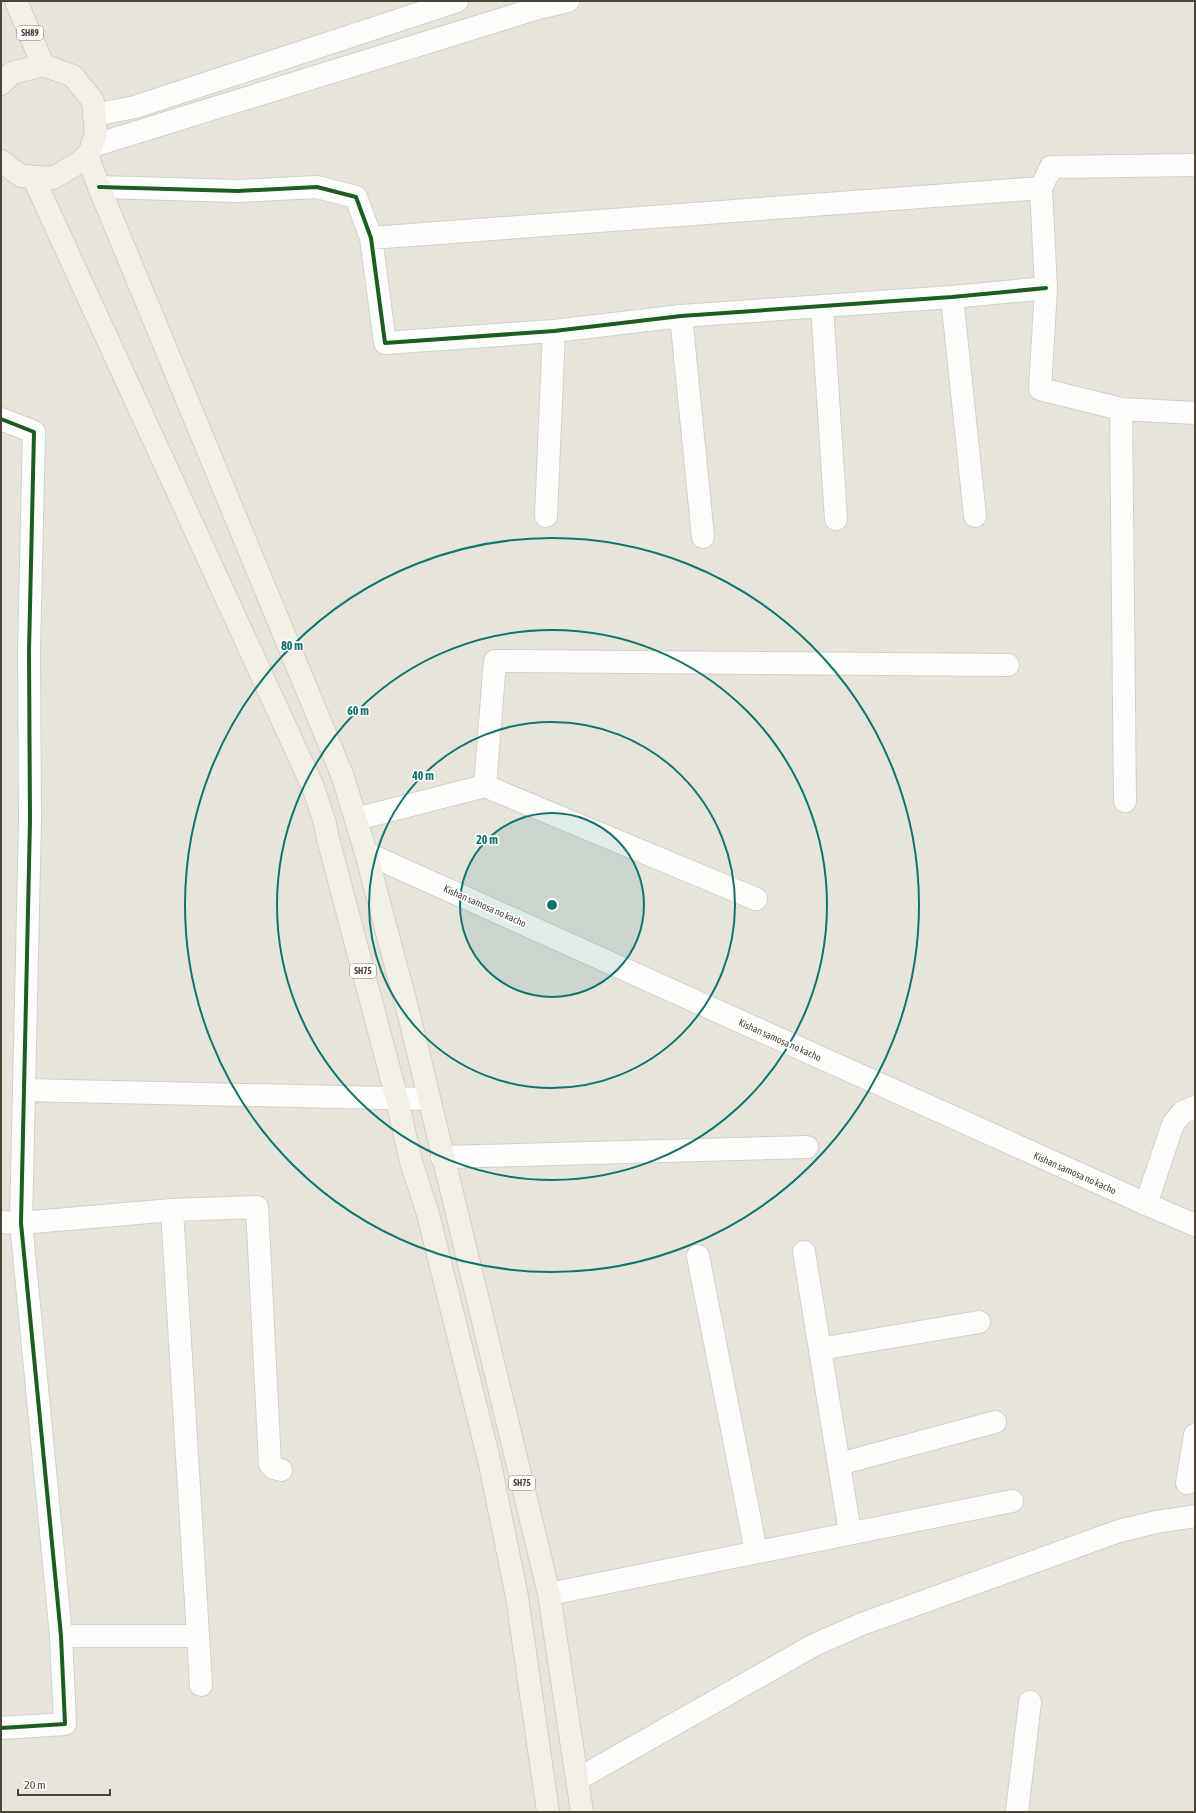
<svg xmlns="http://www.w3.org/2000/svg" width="1196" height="1813" font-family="'Asap Condensed',sans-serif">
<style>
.residential{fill:#e7e4dc}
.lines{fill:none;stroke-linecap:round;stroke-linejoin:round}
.minor-casing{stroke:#d2d0cb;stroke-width:24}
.tertiary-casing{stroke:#d2d0cb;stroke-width:24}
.primary-casing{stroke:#d6cebb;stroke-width:24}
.minor{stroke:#fdfdfc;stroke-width:22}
.tertiary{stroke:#fdfdfc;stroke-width:22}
.primary{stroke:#f2efe6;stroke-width:22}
.cycleway-casing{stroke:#fff;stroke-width:6}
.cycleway{stroke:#1b5e20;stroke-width:4}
.ring{fill:none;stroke:#0f766e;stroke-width:2}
.labels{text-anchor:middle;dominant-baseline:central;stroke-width:3.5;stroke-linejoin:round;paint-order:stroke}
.shield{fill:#fff;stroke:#817c74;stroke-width:1}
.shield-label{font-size:9px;font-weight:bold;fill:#4b4439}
.street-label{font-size:10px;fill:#4b4439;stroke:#fff}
.centre{fill:#0f766e;stroke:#fff;stroke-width:2}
.ring-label{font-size:12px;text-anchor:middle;font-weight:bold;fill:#0f766e;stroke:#fff;stroke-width:3.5;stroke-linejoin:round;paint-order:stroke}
</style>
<rect width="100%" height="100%" fill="#f4f2ee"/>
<path class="residential" d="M 1,1 L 1195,1 L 1195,1812 L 1,1812 Z"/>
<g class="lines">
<defs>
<path id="minor" d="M 99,187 L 238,191 L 317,187 L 356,197 L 371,238 L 385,343 L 554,331 L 681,316 L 952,297 L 1046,288
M 371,238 L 1041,188
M 952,297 L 975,516
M 822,306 L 836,519
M 681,316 L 703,537
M 1121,409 L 1195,413
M 1,419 L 34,432 L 29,651 L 30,821 L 21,1223 L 61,1636 L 65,1724 L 1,1728
M 546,516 L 554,331
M 485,786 L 756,899
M 1125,801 L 1121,409 L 1040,389 L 1046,288 L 1041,188 L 1051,167 L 1195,165
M 356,819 L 485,786 L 495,661 L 1008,665
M 366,853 L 1146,1204 L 1195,1225
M 24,1090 L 429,1099
M 442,1157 L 807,1147
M 1146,1204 L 1173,1124 L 1183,1112 L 1195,1107
M 172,1210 L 201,1685
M 1,1222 L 21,1223 L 172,1210 L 257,1207 L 270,1464 L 274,1468 L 281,1470
M 804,1252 L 850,1532
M 698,1256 L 756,1551
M 820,1349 L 979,1322
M 839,1464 L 995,1422
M 1187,1483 L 1195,1435
M 549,1594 L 1012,1501
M 61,1636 L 197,1636
M 578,1779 L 814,1645 L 862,1624 L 1119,1531 L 1156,1522 L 1195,1516
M 1017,1812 L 1030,1702"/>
<path id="tertiary" d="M 94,115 L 135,107 L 457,1
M 92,146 L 538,8 L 568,1"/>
<path id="primary" d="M 16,1 L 43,65
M 1,84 L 12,73 L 43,65 L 73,76 L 93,101 L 96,133 L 90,152 L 80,162 L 53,178 L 21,176 L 1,161
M 87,155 L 99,187 L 343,777 L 366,853 L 410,1019 L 549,1594 L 582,1812
M 33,177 L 313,787 L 325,823 L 327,835 L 397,1099 L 411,1162 L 428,1214 L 490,1464 L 517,1597 L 548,1812"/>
</defs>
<use href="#minor" class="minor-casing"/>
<use href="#tertiary" class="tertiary-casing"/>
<use href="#primary" class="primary-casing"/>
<use href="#minor" class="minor"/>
<use href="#tertiary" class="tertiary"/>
<use href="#primary" class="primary"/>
<defs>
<path id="cycleway" d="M 99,187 L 238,191 L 317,187 L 356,197 L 371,238 L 385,343 L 554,331 L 681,316 L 952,297 L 1046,288
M 1,419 L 34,432 L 29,651 L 30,821 L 21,1223 L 61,1636 L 65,1724 L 1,1728"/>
</defs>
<use href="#cycleway" class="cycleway-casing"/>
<use href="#cycleway" class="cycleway"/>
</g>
<circle cx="552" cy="905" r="92" fill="#0f766e" fill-opacity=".12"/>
<g class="ring">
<circle cx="552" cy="905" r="92"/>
<circle cx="552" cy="905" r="183"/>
<circle cx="552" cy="905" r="275"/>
<circle cx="552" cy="905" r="367"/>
</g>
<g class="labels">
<g class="shield">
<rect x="17" y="26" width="26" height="14" rx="3"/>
<rect x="350" y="964" width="26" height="14" rx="3"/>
<rect x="509" y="1476" width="26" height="14" rx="3"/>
</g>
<g class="shield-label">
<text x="30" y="33">SH89</text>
<text x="363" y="971">SH75</text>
<text x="522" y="1483">SH75</text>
</g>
<g class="street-label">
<text transform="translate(485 906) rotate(24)">Kishan samosa no kacho</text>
<text transform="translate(780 1040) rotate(24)">Kishan samosa no kacho</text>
<text transform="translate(1075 1173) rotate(24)">Kishan samosa no kacho</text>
</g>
</g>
<circle cx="552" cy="905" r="6" class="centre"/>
<g class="ring-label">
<text x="292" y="650">80 m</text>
<text x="358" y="715">60 m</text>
<text x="423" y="780">40 m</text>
<text x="487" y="844">20 m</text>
</g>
<rect width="1196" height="1813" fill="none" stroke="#4b4439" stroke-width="4"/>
<path d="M18 1789v6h92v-6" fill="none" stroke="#4b4439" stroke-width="2"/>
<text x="24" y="1789" font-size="12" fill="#4b4439" stroke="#ffffff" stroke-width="3" paint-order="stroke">20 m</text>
</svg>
